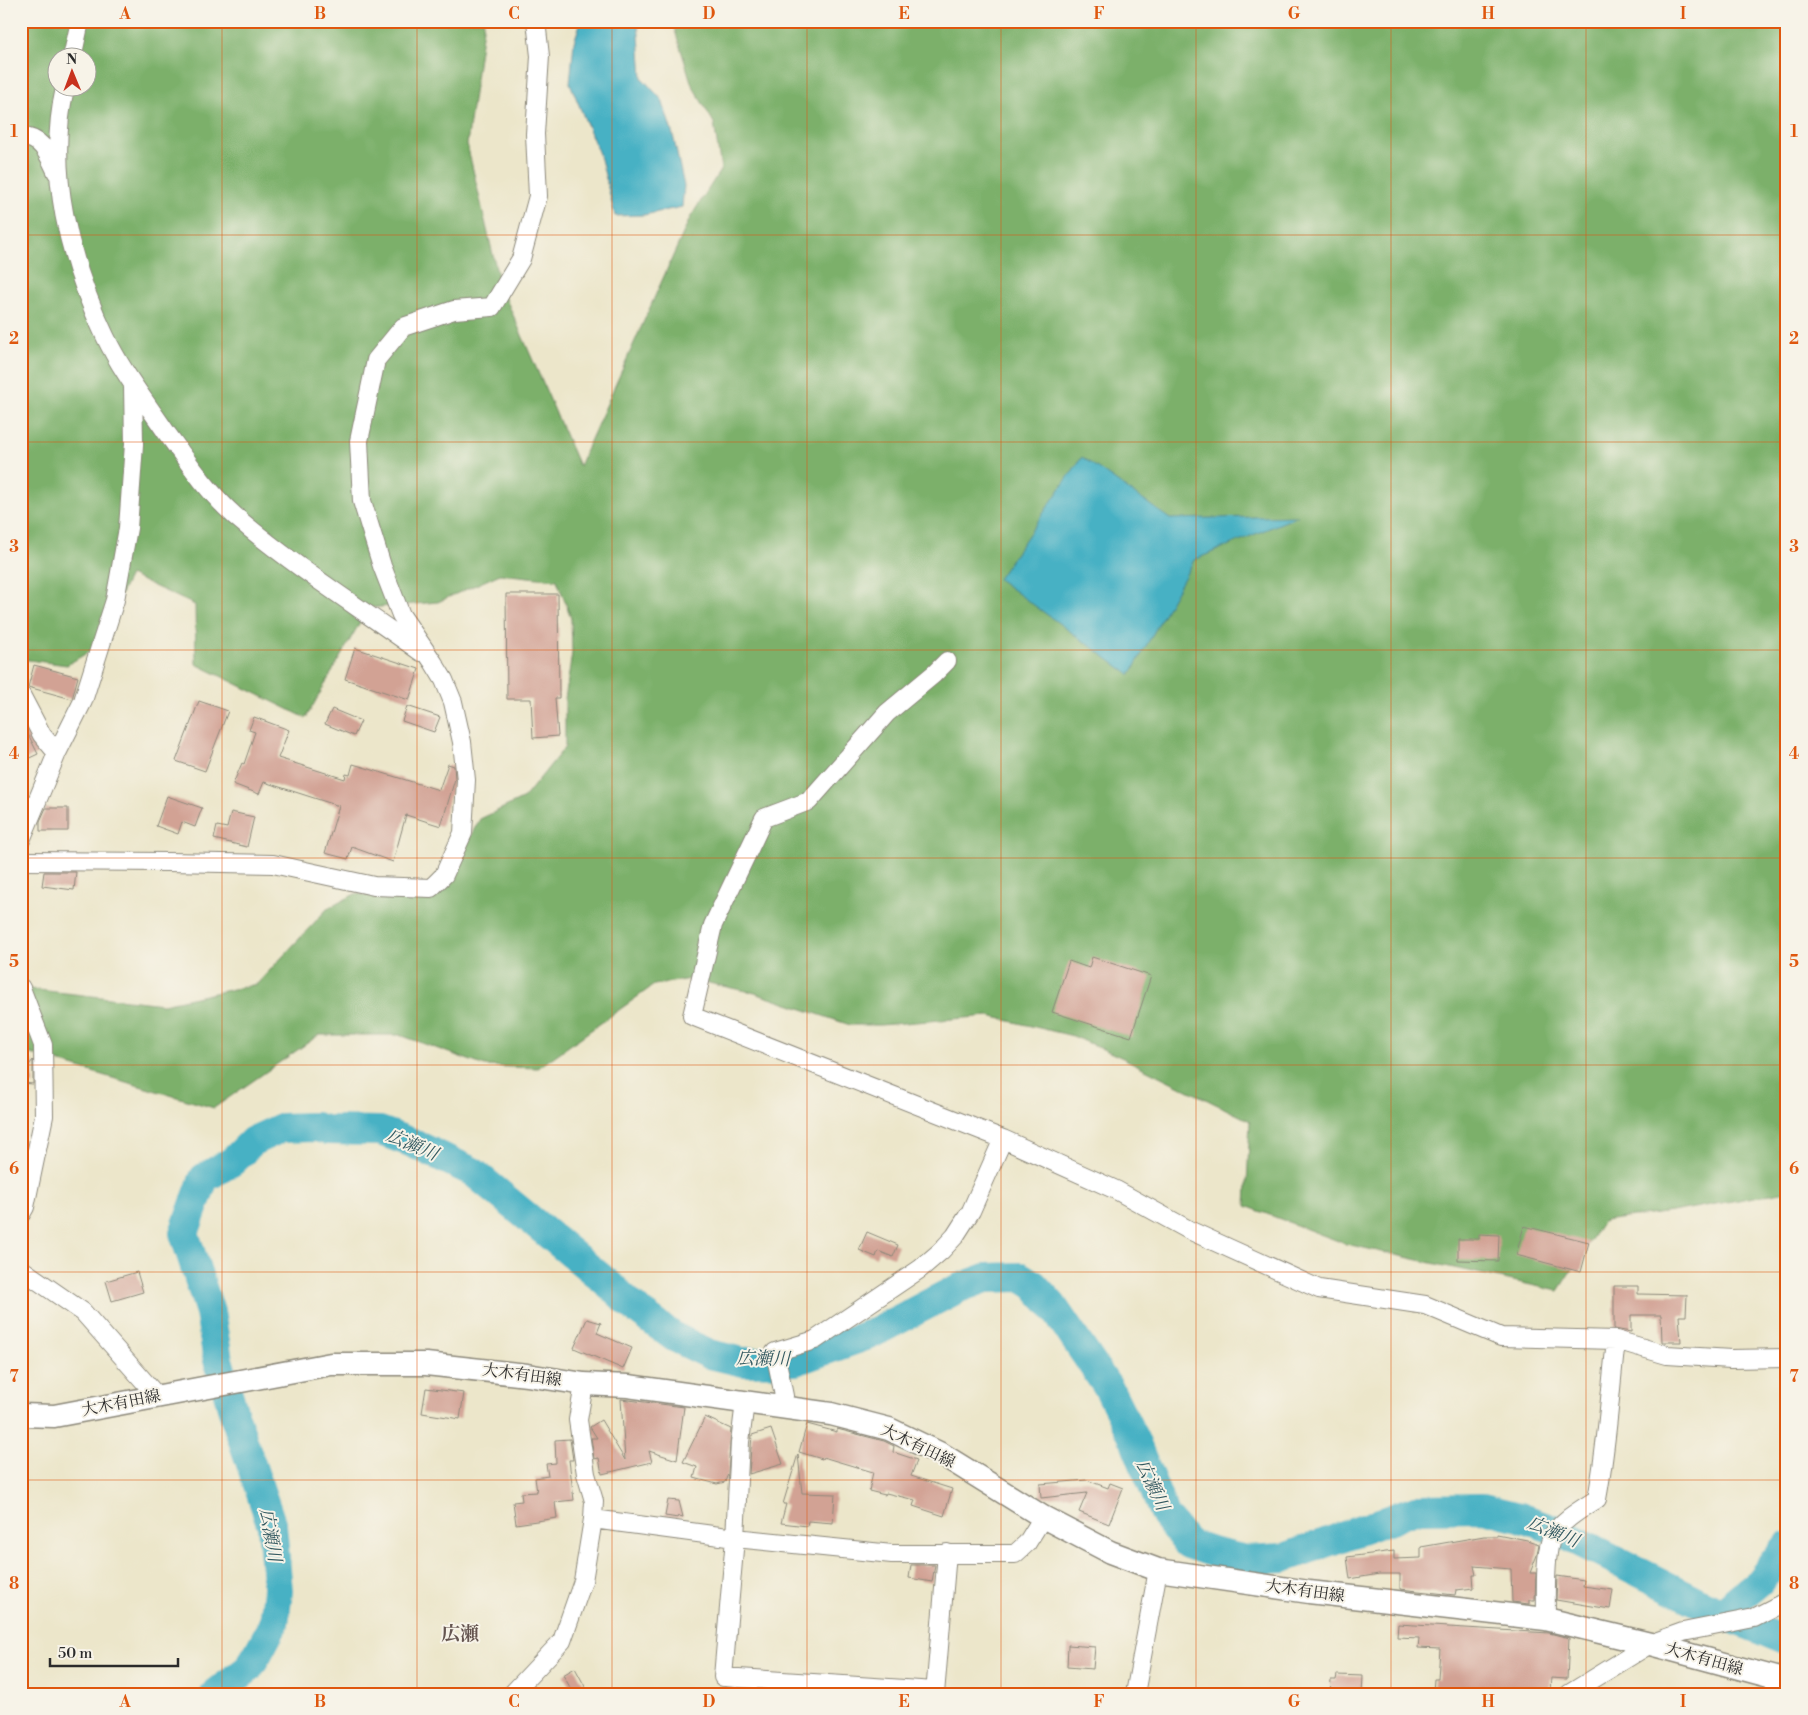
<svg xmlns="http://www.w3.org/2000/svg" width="1808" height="1715" font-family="'Libre Bodoni','Noto Serif JP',serif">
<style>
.forest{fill:#7bb06b;stroke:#536e4b;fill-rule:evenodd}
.water{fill:#46b1c4;stroke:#386e78}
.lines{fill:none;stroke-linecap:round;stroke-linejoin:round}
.river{stroke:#46b1c4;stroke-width:30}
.building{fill:#d2a294}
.minor-casing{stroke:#8c887a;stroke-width:20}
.major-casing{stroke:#8c887a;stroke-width:25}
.minor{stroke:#fff;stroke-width:18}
.major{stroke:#fff;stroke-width:22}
.grid{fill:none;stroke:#df570e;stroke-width:1;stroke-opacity:0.55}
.labels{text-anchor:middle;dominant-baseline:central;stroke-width:4;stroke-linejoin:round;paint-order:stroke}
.street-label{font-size:16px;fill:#2b2b2b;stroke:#f7f3e8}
.water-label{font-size:18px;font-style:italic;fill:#345a61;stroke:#f7f3e8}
.quarter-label{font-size:19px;font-weight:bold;fill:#655550;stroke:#f7f3e8}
.neatline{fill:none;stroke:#df570e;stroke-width:2}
.grid-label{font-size:16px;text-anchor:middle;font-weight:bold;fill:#df570e}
</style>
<rect width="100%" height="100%" fill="#f7f3e8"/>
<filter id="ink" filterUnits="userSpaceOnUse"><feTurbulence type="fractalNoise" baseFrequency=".02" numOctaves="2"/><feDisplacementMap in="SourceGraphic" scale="10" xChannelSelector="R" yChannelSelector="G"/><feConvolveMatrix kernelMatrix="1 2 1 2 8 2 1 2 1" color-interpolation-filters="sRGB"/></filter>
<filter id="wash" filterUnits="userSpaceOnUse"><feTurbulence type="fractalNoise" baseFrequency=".0096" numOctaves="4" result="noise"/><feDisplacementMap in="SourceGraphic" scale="20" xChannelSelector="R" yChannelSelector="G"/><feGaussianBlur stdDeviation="1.12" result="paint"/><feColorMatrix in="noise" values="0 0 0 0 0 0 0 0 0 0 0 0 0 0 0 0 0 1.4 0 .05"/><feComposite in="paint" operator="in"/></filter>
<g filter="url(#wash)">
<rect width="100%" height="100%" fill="#ece6ca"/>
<path class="forest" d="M 21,21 L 484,21 L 467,144 L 500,285 L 579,466 L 690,218 L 721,169 L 714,123 L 692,85 L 672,21 L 1787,21 L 1787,1191 L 1672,1212 L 1603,1221 L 1558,1291 L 1346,1244 L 1246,1206 L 1250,1121 L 1123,1058 L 1073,1036 L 989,1016 L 880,1025 L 850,1025 L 755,993 L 690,979 L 654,985 L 538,1068 L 485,1066 L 400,1035 L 319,1035 L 214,1108 L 21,1051 L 21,988 L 163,1004 L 257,984 L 327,909 L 355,894 L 435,898 L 480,819 L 524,798 L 565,747 L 565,699 L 572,653 L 571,618 L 557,580 L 500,574 L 438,602 L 368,608 L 306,718 L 196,664 L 195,605 L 130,575 L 95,648 L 67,665 L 21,659 ZM 58,58 L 88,58 L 88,88 L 58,88 Z"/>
<path class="water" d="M 581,21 L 638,21 L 642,78 L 662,100 L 673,135 L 684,186 L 682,207 L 644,215 L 615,216 L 601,159 L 570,83 L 574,42 Z
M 1082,457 L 1170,519 L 1298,516 L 1194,560 L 1130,675 L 998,579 Z"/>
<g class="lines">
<path class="river" d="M 1720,1613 L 1759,1582 L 1787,1546
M 215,1694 L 248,1669 L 258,1653 L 274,1623 L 278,1591 L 272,1526 L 235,1417 L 218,1360 L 210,1312 L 184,1233 L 204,1178 L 233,1161 L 253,1141 L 281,1128 L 316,1127 L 326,1130 L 380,1131 L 410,1142 L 473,1172 L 611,1286 L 636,1309 L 674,1337 L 709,1354 L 743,1362 L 795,1361 L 871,1334 L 959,1288 L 986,1278 L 1021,1277 L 1034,1285 L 1052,1305 L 1109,1389 L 1134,1439 L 1165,1516 L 1188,1544 L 1215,1553 L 1246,1560 L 1284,1558 L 1418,1509 L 1483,1508 L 1520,1517 L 1556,1530 L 1720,1613 L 1787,1641"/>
</g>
<g id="blocks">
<path class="building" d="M 506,594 L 558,594 L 559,698 L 555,698 L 558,736 L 533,738 L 531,699 L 507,699 Z
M 355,648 L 419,669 L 409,700 L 345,679 Z
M 34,665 L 78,677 L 72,699 L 28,687 Z
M 199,701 L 228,711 L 205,771 L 176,761 Z
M 407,706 L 440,717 L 434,732 L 402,721 Z
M 332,709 L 361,721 L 354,736 L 325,724 Z
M 254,717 L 289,730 L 278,758 L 345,779 L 346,774 L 350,775 L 353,764 L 439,790 L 448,764 L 454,766 L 455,779 L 441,826 L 406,815 L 393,862 L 352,847 L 348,859 L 325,853 L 339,806 L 264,782 L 259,794 L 233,784 L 242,763 L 244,764 L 255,732 L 249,730 Z
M 21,720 L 38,754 L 21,762 Z
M 167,796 L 202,808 L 195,827 L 182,822 L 178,834 L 156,826 Z
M 46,808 L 68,808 L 68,831 L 40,831 L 40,821 Z
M 231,812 L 254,817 L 247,847 L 214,839 L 217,826 L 227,828 Z
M 44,872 L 76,872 L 74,890 L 42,886 Z
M 1092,957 L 1151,976 L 1131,1037 L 1052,1012 L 1069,961 L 1089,968 Z
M 33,1060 L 33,1084 L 21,1083 L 21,1075 Z
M 1524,1226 L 1589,1242 L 1581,1272 L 1516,1255 Z
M 867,1232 L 898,1245 L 893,1257 L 878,1251 L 876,1257 L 859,1250 Z
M 1479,1234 L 1499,1235 L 1498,1261 L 1458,1260 L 1458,1239 L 1479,1239 Z
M 137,1272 L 143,1292 L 112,1301 L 106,1281 Z
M 1614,1286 L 1638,1286 L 1638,1294 L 1687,1295 L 1686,1316 L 1679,1316 L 1681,1342 L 1662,1342 L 1661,1315 L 1631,1315 L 1631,1332 L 1614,1329 Z
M 587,1319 L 601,1323 L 597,1333 L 632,1348 L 623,1369 L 574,1348 Z
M 426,1388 L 464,1393 L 460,1419 L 422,1413 Z
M 621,1399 L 684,1407 L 677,1460 L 649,1451 L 652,1462 L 602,1474 L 599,1458 L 594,1459 L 591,1438 L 597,1438 L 590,1427 L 601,1420 L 625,1460 Z
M 705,1417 L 731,1429 L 728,1474 L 725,1482 L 717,1484 L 694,1478 L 697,1467 L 683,1462 Z
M 807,1424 L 837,1432 L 837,1429 L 884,1441 L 894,1446 L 893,1452 L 917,1460 L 911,1476 L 952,1489 L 944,1516 L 913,1506 L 915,1500 L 886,1493 L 885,1495 L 869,1491 L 873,1472 L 823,1457 L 822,1459 L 799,1452 Z
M 771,1429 L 783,1464 L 749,1474 L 752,1435 Z
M 570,1439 L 573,1460 L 569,1460 L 574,1500 L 555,1502 L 557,1518 L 516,1524 L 513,1502 L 522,1501 L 521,1493 L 537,1492 L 535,1478 L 548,1476 L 546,1464 L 556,1463 L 555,1440 Z
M 798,1454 L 802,1493 L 835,1494 L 833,1523 L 808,1521 L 807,1526 L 781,1523 L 786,1504 L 783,1504 Z
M 1087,1480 L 1108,1488 L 1110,1483 L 1123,1488 L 1109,1524 L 1079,1512 L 1087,1493 L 1041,1498 L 1040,1484 Z
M 668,1500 L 679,1501 L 683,1517 L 679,1516 L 678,1518 L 665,1516 Z
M 1497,1534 L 1527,1540 L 1539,1544 L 1537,1555 L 1530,1573 L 1536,1573 L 1535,1600 L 1529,1600 L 1529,1604 L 1512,1602 L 1511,1569 L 1474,1566 L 1476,1575 L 1473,1575 L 1474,1588 L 1456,1590 L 1455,1595 L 1400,1589 L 1400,1574 L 1379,1574 L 1350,1579 L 1347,1557 L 1394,1551 L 1394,1559 L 1421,1558 L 1421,1547 L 1484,1536 L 1497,1536 Z
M 911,1565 L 935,1565 L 932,1582 L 909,1578 Z
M 1557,1576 L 1584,1580 L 1583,1586 L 1613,1590 L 1610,1609 L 1556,1600 Z
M 1398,1624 L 1549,1633 L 1569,1638 L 1567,1679 L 1551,1678 L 1550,1690 L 1538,1689 L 1538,1694 L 1502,1692 L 1502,1694 L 1433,1692 L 1434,1679 L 1438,1679 L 1440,1649 L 1418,1648 L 1419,1638 L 1397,1637 Z
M 1068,1645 L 1095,1647 L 1093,1669 L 1067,1667 Z
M 575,1668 L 589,1694 L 574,1694 L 563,1675 Z
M 1337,1675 L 1363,1676 L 1362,1694 L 1330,1694 L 1331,1680 L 1336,1680 Z"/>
</g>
</g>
<g filter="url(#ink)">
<use href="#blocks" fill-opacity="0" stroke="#8c887a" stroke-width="1"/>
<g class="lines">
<defs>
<path id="minor" d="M 72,58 L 80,21
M 65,88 C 46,171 69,261 105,336 C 121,370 145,401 166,432 C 187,461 208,492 235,516 C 293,566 359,607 421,652
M 21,137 C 43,137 49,156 57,173
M 947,661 L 934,674 L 887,713 L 809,801 L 764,818 L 713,925 L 692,1016 L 1003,1139 L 1116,1190 L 1189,1230 L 1319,1289 L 1425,1305 L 1501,1337 L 1616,1340 L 1667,1355 L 1731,1359 L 1787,1358
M 21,695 L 42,735 L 57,753
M 21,840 L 57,753 L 83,701 L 115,600 L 128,528 L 134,444 L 133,385
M 21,861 L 168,862 L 273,864 L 374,886 L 431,888 L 444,875 L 463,833 L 466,780 L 462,742 L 453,702 L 444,680 L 433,662 L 401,615 L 382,566 L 362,501 L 359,441 L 376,360 L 403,327 L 454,310 L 492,307 L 521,259 L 538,196 L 535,134 L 540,56 L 536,21
M 21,988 L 43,1045 L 44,1116 L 25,1207 L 21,1214
M 21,1269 L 83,1312 L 157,1396
M 745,1402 L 740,1442 L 735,1538 L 723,1677 L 935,1691
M 778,1406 L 784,1396 L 775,1352 L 815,1340 L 920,1269 L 941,1251 L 955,1236 L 971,1211 L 1003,1139
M 593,1519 L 735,1538 L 892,1554 L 1015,1554 L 1027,1543 L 1043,1517
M 1546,1619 C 1546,1599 1544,1554 1552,1537 C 1560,1521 1583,1508 1597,1499 C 1607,1446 1610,1393 1616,1340
M 512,1694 L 562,1641 L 583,1581 L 593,1519 L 594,1501 L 586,1474 L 578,1420 L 584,1384
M 935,1694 L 947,1553
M 1135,1694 L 1158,1570
M 1569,1694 L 1650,1644 L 1683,1632 L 1754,1618 L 1787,1601"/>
<path id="major" d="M 21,1415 L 54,1416 L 331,1364 L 426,1364 L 527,1375 L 584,1384 L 628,1386 L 831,1414 L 889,1429 L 943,1455 L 1043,1517 L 1110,1552 L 1158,1570 L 1309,1592 L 1546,1619 L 1650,1644 L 1787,1681"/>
</defs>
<use href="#minor" class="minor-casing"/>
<use href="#major" class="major-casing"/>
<use href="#minor" class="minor"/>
<use href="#major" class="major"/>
</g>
</g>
<path class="grid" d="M 222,21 L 222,1694M 417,21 L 417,1694M 612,21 L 612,1694M 807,21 L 807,1694M 1001,21 L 1001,1694M 1196,21 L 1196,1694M 1391,21 L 1391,1694M 1586,21 L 1586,1694M 21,235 L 1787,235M 21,442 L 1787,442M 21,650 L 1787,650M 21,858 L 1787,858M 21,1065 L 1787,1065M 21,1272 L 1787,1272M 21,1480 L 1787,1480"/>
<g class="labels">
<g class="street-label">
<text transform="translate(522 1375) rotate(8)">大木有田線</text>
<text transform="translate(121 1403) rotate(-11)">大木有田線</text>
<text transform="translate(918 1446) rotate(26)">大木有田線</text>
<text transform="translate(1305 1591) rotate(8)">大木有田線</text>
<text transform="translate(1704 1659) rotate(16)">大木有田線</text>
</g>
<g class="water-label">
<text transform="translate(412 1145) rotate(23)">広瀬川</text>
<text transform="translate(763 1359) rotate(1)">広瀬川</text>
<text transform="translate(1152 1485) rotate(65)">広瀬川</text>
<text transform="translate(1553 1532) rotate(22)">広瀬川</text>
<text transform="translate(270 1535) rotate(80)">広瀬川</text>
</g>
<g class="quarter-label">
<text x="460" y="1634">広瀬</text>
</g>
</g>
<rect width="1808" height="1715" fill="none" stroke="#f7f3e8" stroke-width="55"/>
<g transform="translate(72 72) rotate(359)"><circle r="24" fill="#f7f3e8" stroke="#a5a39c"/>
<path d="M0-4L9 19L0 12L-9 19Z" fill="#c8321e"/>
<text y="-8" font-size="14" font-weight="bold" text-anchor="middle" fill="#2b2b2b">N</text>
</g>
<path d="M50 1658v8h128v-8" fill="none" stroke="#2b2b2b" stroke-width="2.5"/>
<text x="58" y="1658" font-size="15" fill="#2b2b2b" stroke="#f7f3e8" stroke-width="4" paint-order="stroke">50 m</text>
<rect x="28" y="28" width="1752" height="1660" class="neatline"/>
<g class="grid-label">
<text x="125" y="19">A</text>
<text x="320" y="19">B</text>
<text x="514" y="19">C</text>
<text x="709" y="19">D</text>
<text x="904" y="19">E</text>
<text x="1099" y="19">F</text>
<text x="1294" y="19">G</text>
<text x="1488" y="19">H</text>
<text x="1683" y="19">I</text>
<text x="14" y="137">1</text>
<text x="1794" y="137">1</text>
<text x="14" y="344">2</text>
<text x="1794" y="344">2</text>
<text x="14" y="552">3</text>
<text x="1794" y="552">3</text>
<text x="14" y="759">4</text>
<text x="1794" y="759">4</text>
<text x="14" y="967">5</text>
<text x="1794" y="967">5</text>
<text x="14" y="1174">6</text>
<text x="1794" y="1174">6</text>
<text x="14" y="1382">7</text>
<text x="1794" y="1382">7</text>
<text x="14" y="1589">8</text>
<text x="1794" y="1589">8</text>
<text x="125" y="1707">A</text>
<text x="320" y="1707">B</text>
<text x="514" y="1707">C</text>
<text x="709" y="1707">D</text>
<text x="904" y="1707">E</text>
<text x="1099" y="1707">F</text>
<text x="1294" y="1707">G</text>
<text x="1488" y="1707">H</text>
<text x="1683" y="1707">I</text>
</g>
</svg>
